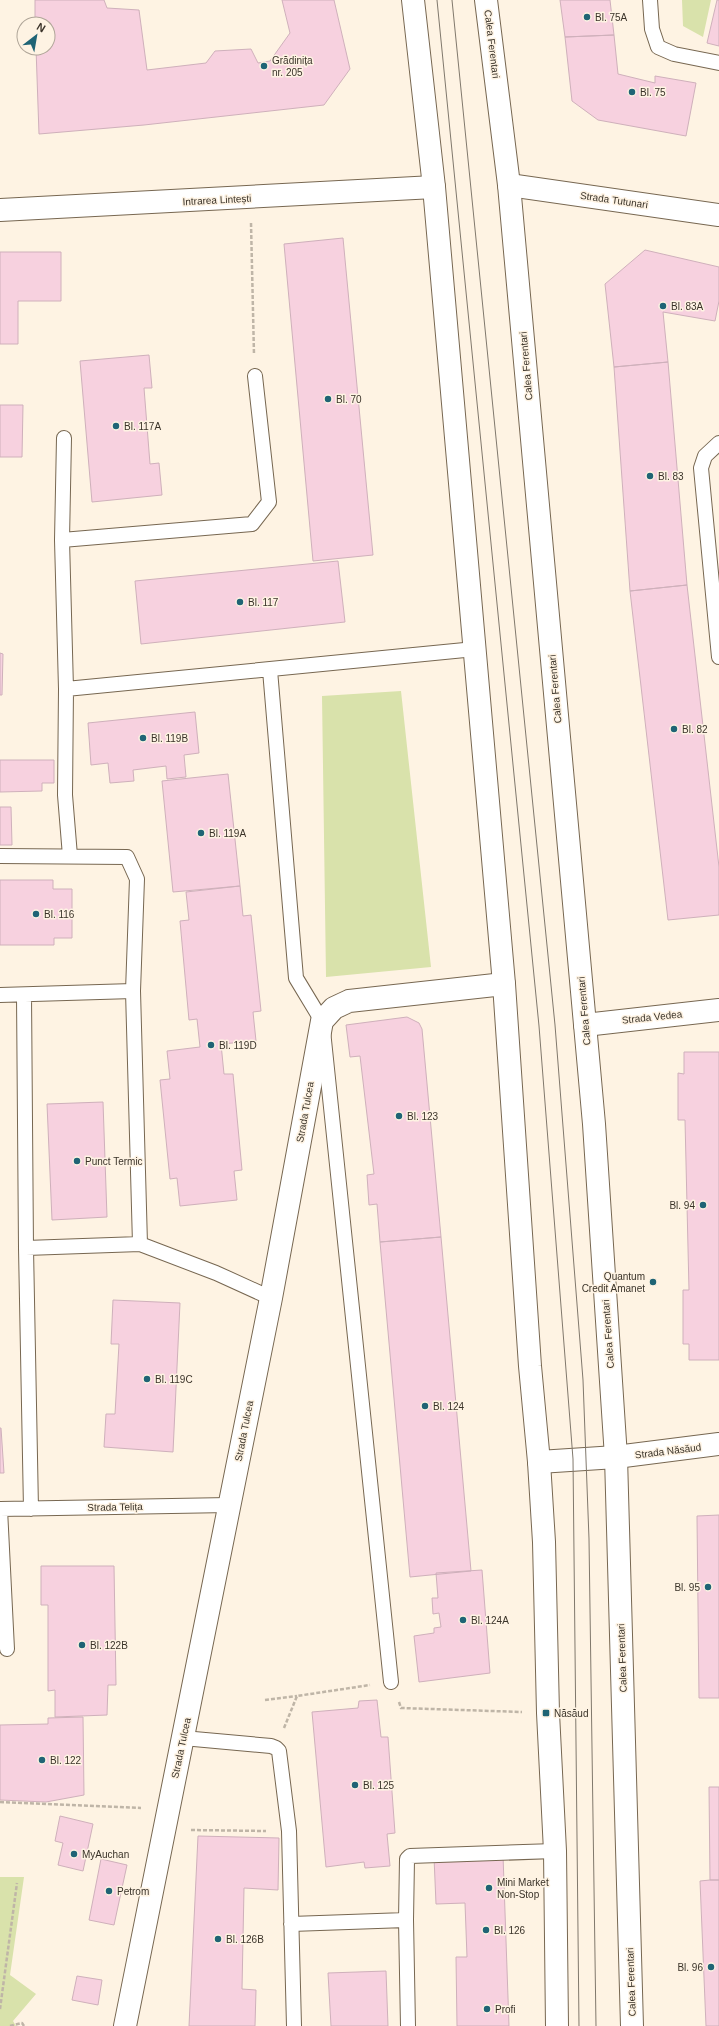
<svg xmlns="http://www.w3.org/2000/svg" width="719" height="2026" font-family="Arial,sans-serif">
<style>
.green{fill:#d9e2ab}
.building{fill:#f7d1df;stroke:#cfb0bb}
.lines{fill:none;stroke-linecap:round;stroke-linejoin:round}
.service-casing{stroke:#776751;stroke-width:16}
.minor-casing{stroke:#776751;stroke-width:24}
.tertiary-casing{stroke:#776751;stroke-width:24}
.secondary-casing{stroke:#776751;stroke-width:24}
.path{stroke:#bfb5a7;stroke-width:2.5;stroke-dasharray:4 2;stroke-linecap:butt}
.service{stroke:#fff;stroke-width:14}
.minor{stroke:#fff;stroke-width:22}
.tertiary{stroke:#fff;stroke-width:22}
.secondary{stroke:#fff;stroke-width:22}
.tram{stroke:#80786c;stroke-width:1}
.poi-dot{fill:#1f6475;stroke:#fef3e3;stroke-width:1.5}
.labels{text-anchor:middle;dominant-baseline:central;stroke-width:3;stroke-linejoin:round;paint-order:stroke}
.poi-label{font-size:10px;fill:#3a3329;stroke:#fef3e3;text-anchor:start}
.street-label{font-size:10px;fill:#3a3329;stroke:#fef3e3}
</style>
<rect width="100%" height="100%" fill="#fef3e3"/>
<path class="green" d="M 682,0 L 711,0 L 703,37 L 683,26 Z
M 401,691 L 431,967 L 326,977 L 322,696 Z
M 0,1877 L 24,1877 L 10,1975 L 36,1994 L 13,2021 L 16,2026 L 0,2026 Z"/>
<path class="building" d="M 35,0 L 104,0 L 107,8 L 139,10 L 147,70 L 206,63 L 215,51 L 251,49 L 258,63 L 270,61 L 290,33 L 282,0 L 334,0 L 350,69 L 324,105 L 144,125 L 39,134 L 36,48 L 48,48 L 48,24 L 35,24 Z
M 560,0 L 610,0 L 614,35 L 565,37 Z
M 717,0 L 719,0 L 719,46 L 707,43 Z
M 614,35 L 618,74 L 655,83 L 655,76 L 696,83 L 686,136 L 598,120 L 572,101 L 565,37 Z
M 343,238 L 373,555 L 313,561 L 284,244 Z
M 645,250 L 719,267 L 719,301 L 715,321 L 663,312 L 668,362 L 614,367 L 605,284 Z
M 0,252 L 61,252 L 61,301 L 18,301 L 18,344 L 0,344 Z
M 149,355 L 152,388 L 144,388 L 150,464 L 159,463 L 162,495 L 92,502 L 80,361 Z
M 668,362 L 687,585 L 630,591 L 614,367 Z
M 0,405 L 23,405 L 22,457 L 0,457 Z
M 338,561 L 345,622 L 141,644 L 135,581 Z
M 687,585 L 719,867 L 719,915 L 668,920 L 630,591 Z
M 0,653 L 3,654 L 2,695 L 0,695 Z
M 195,712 L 199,753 L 184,755 L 186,777 L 167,779 L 166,766 L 133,770 L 134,781 L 110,783 L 108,763 L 91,765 L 88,723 Z
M 0,760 L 54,760 L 54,783 L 42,783 L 42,791 L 0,792 Z
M 228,774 L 240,886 L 173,892 L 162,781 Z
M 0,807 L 11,807 L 12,845 L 0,845 Z
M 0,880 L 53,880 L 53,889 L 72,889 L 72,938 L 54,938 L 54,945 L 0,945 Z
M 240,886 L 243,916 L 251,915 L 261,1011 L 253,1012 L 256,1041 L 221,1044 L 224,1074 L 233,1074 L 242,1170 L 234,1171 L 237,1200 L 180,1206 L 177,1178 L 170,1179 L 160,1080 L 170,1079 L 167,1051 L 200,1047 L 197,1019 L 189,1020 L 180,921 L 189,920 L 186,892 Z
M 407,1017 L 419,1023 L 422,1029 L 441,1237 L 380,1242 L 377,1204 L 369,1205 L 367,1175 L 374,1174 L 360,1056 L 350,1057 L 346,1025 Z
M 684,1052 L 719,1052 L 719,1360 L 689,1360 L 689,1344 L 683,1344 L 683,1290 L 689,1290 L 685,1120 L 678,1120 L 678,1073 L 684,1074 Z
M 103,1102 L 107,1217 L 52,1220 L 47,1104 Z
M 441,1237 L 471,1571 L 410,1577 L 380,1242 Z
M 113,1300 L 180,1303 L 173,1452 L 104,1447 L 106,1414 L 115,1414 L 119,1344 L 111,1344 Z
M 0,1428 L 1,1428 L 4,1473 L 0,1473 Z
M 719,1515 L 719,1698 L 699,1698 L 697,1516 Z
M 41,1566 L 114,1566 L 116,1685 L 108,1685 L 107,1715 L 55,1717 L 55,1690 L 48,1691 L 48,1605 L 41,1605 Z
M 482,1570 L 490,1673 L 419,1682 L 414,1636 L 434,1633 L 434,1628 L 441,1627 L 439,1613 L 433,1614 L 432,1598 L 438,1598 L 436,1573 Z
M 377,1700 L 381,1737 L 388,1737 L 395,1833 L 387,1834 L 390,1866 L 365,1868 L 364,1862 L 326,1867 L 312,1712 L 358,1708 L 359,1701 Z
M 83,1717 L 84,1795 L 46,1802 L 0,1800 L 0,1725 L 48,1724 L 48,1718 Z
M 709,1787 L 719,1787 L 719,1880 L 710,1880 Z
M 60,1816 L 93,1824 L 83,1871 L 58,1865 L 63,1843 L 55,1841 Z
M 198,1836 L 279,1838 L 278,1890 L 244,1888 L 242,1989 L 256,1990 L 255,2026 L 189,2026 Z
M 503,1855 L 509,2026 L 457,2026 L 456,1957 L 467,1957 L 465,1903 L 436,1904 L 434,1857 Z
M 101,1859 L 127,1865 L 114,1925 L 89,1920 Z
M 710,1880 L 719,1880 L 719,2026 L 706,2026 L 700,1881 Z
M 386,1971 L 388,2026 L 331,2026 L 328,1973 Z
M 77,1976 L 102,1980 L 98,2005 L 72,2000 Z"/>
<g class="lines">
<defs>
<path id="service" d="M 650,0 L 652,29 L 658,47 L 674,54 L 719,63
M 64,438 L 62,540 L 66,689 L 65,795 L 70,856
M 719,443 L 705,456 L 701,468 L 719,657
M 62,540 L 252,524 L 269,502 L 255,376
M 270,670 L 296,978 L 322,1021 L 391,1682
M 66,689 L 475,649
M 0,856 L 127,857 L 137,879 L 133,991 L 0,995
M 24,995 L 26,1248 L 140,1244 L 133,991
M 140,1244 L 216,1273 L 271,1298
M 26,1248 L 31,1509
M 0,1509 L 229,1505
M 0,1509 L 7,1649
M 183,1738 L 271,1746 L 276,1748 L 279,1751 L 289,1831 L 294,2026
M 291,1924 L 406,1920
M 408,2026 L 406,1920 L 407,1859 L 410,1856 L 555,1851"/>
<path id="minor" d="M 509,185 L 719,215
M 0,210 L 434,187
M 585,1025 L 719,1010
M 125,2026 L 271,1298 L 322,1021 L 334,1008 L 349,1001 L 504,984"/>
<path id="tertiary" d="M 539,1462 L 616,1457 L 719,1444"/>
<path id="secondary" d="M 413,0 L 434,187 L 504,984 L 530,1366 L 539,1462 L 544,1542 L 548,1713 L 555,1851 L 557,2026
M 486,0 L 509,185 L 594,1124 L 616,1457 L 632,2026"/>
</defs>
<use href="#service" class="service-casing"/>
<use href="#minor" class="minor-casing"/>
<use href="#tertiary" class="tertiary-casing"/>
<use href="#secondary" class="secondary-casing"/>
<path class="path" d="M 251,223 L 254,355
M 265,1700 L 297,1696
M 399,1702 L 401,1708 L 522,1712
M 284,1728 L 297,1696 L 370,1685
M 0,1802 L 141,1808
M 191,1830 L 266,1831
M 0,2009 L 17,1883
M 10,2026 L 22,2023 L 24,2026"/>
<use href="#service" class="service"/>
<use href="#minor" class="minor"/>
<use href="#tertiary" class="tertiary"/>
<use href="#secondary" class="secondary"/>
<path class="tram" d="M 437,0 L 539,1026 L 573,1459 L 579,2026
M 452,0 L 555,1025 L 583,1380 L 589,1539 L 596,2026"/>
</g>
<g class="poi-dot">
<circle cx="587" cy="17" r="4"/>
<circle cx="264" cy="66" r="4"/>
<circle cx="632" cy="92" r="4"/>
<circle cx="663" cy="306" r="4"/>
<circle cx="328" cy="399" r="4"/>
<circle cx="116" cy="426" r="4"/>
<circle cx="650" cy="476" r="4"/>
<circle cx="240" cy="602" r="4"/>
<circle cx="674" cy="729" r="4"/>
<circle cx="143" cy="738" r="4"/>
<circle cx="201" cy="833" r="4"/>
<circle cx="36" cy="914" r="4"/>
<circle cx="211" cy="1045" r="4"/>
<circle cx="399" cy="1116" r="4"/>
<circle cx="77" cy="1161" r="4"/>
<circle cx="703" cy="1205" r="4"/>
<circle cx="653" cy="1282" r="4"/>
<circle cx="147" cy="1379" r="4"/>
<circle cx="425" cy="1406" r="4"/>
<circle cx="708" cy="1587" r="4"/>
<circle cx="463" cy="1620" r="4"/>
<circle cx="82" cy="1645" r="4"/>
<rect x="542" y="1709" width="8" height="8" rx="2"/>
<circle cx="42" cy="1760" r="4"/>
<circle cx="355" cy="1785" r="4"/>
<circle cx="74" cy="1854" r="4"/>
<circle cx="489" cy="1888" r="4"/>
<circle cx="109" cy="1891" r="4"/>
<circle cx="486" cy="1930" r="4"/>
<circle cx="218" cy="1939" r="4"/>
<circle cx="711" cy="1967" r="4"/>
<circle cx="487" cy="2009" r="4"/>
</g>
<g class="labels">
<g class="poi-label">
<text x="595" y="17">Bl. 75A</text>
<text x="272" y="60">Grădinița<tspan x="272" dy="12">nr. 205</tspan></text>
<text x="640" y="92">Bl. 75</text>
<text x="671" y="306">Bl. 83A</text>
<text x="336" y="399">Bl. 70</text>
<text x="124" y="426">Bl. 117A</text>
<text x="658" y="476">Bl. 83</text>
<text x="248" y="602">Bl. 117</text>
<text x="682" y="729">Bl. 82</text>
<text x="151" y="738">Bl. 119B</text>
<text x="209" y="833">Bl. 119A</text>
<text x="44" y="914">Bl. 116</text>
<text x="219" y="1045">Bl. 119D</text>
<text x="407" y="1116">Bl. 123</text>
<text x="85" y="1161">Punct Termic</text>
<text x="695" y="1205" text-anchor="end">Bl. 94</text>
<text x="645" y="1276" text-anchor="end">Quantum<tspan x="645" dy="12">Credit Amanet</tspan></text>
<text x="155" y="1379">Bl. 119C</text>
<text x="433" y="1406">Bl. 124</text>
<text x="700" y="1587" text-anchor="end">Bl. 95</text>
<text x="471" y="1620">Bl. 124A</text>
<text x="90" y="1645">Bl. 122B</text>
<text x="554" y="1713">Năsăud</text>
<text x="50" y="1760">Bl. 122</text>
<text x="363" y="1785">Bl. 125</text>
<text x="82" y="1854">MyAuchan</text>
<text x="497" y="1882">Mini Market<tspan x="497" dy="12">Non-Stop</tspan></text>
<text x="117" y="1891">Petrom</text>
<text x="494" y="1930">Bl. 126</text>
<text x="226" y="1939">Bl. 126B</text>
<text x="703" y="1967" text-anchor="end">Bl. 96</text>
<text x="495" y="2009">Profi</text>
</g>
<g class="street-label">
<text transform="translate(492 44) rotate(83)">Calea Ferentari</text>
<text transform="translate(217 200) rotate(-3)">Intrarea Lintești</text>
<text transform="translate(614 200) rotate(8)">Strada Tutunari</text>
<text transform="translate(526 366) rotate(-95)">Calea Ferentari</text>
<text transform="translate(555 689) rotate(-95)">Calea Ferentari</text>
<text transform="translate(584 1011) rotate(-95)">Calea Ferentari</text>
<text transform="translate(652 1017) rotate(-6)">Strada Vedea</text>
<text transform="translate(305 1112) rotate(-80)">Strada Tulcea</text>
<text transform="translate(608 1334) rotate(-94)">Calea Ferentari</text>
<text transform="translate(244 1431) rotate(-79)">Strada Tulcea</text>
<text transform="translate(668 1451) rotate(-7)">Strada Năsăud</text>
<text transform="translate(115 1507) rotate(-1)">Strada Telița</text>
<text transform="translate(622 1658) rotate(-92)">Calea Ferentari</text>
<text transform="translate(181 1748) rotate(-78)">Strada Tulcea</text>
<text transform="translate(631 1982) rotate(-92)">Calea Ferentari</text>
</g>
</g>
<g transform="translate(36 36) rotate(31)"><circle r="19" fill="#fef3e3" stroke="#b0a699"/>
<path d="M0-3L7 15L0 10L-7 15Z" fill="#1f6475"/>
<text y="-6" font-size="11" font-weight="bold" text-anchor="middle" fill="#3a3329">N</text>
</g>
</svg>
